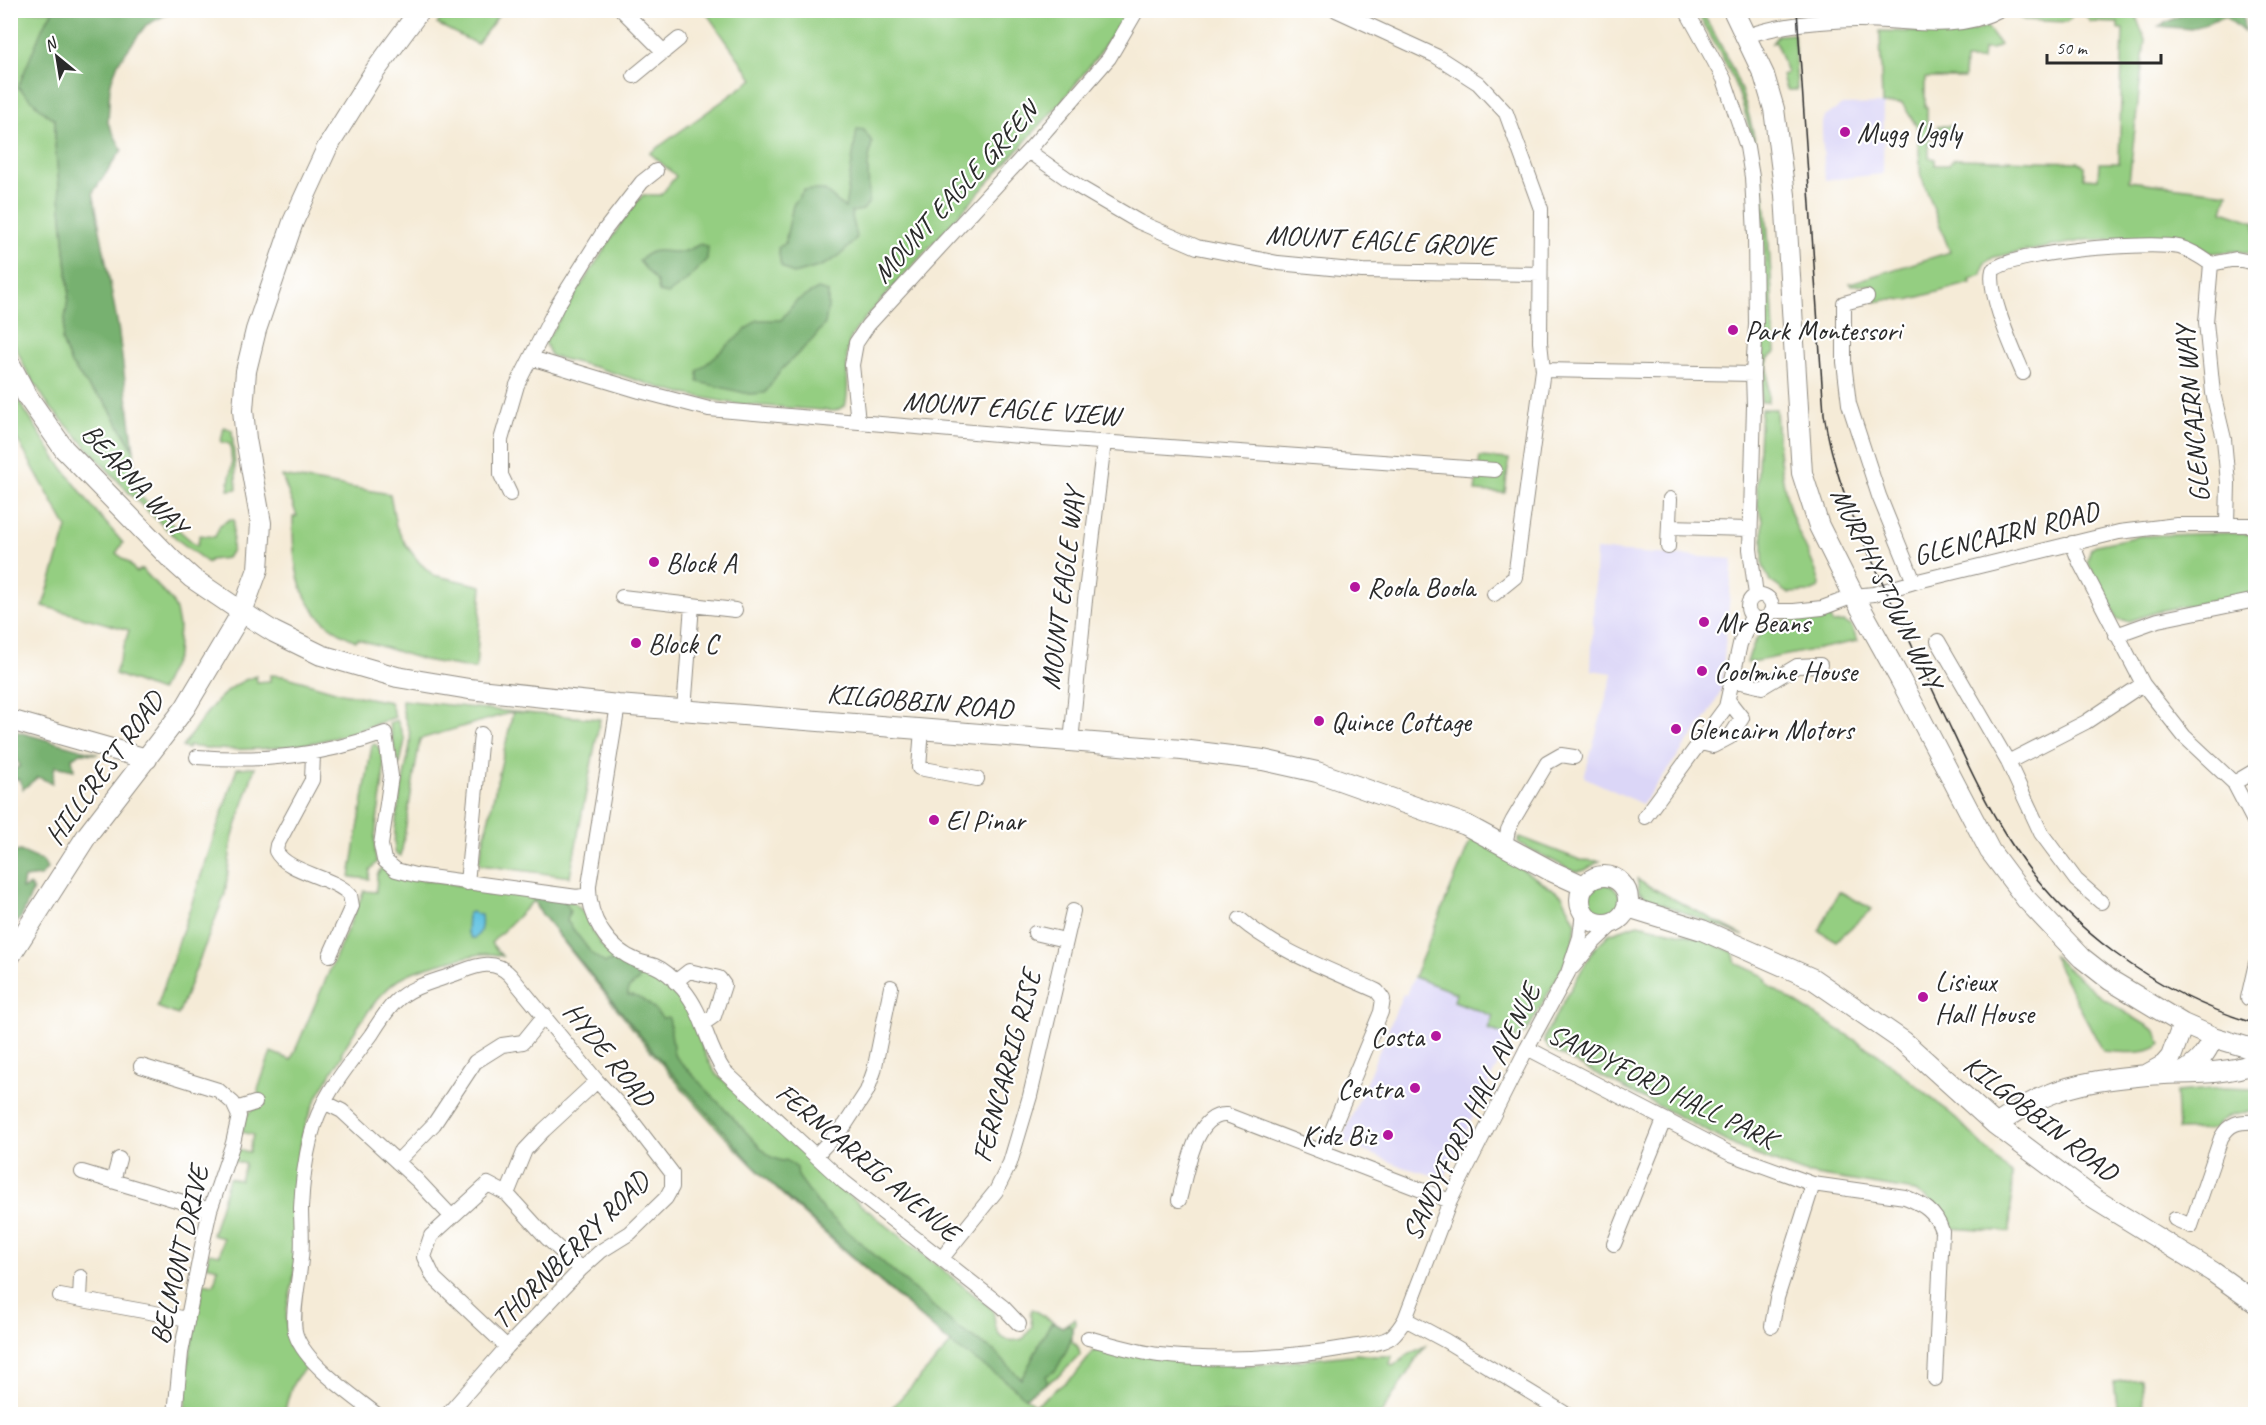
<svg xmlns="http://www.w3.org/2000/svg" width="2266" height="1425" font-family="Caveat,sans-serif">
<style>
.built{fill:#dbd6f7}
.green{fill:#94ce81;stroke:#607c56;stroke-width:1.5}
.forest{fill:#77b16f;stroke:#516e4d;stroke-width:1.5}
.water{fill:#64c3e2;stroke:#487786;stroke-width:1.5}
.lines{fill:none;stroke-linecap:round;stroke-linejoin:round}
.street-casing{stroke:#908b81;stroke-width:16}
.secondary-casing{stroke:#908b81;stroke-width:22}
.street{stroke:#fff;stroke-width:14}
.secondary{stroke:#fff;stroke-width:20}
.tram{stroke:#2b2b2b;stroke-width:1.5}
.poi-dot{fill:#b5179e;stroke:#fff;stroke-width:2}
.labels{text-anchor:middle;dominant-baseline:central;stroke-width:4.5;stroke-linejoin:round;paint-order:stroke}
.poi-label{font-size:28px;fill:#2b2b2b;stroke:#fff;text-anchor:start}
.street-label{font-size:28px;fill:#2b2b2b;stroke:#fff}
</style>
<rect width="100%" height="100%" fill="#fff"/>
<filter id="ink" filterUnits="userSpaceOnUse"><feTurbulence type="fractalNoise" baseFrequency=".0167" numOctaves="2"/><feDisplacementMap in="SourceGraphic" scale="12" xChannelSelector="R" yChannelSelector="G"/><feConvolveMatrix kernelMatrix="1 2 1 2 8 2 1 2 1" color-interpolation-filters="sRGB"/></filter>
<filter id="wash" filterUnits="userSpaceOnUse"><feTurbulence type="fractalNoise" baseFrequency=".008" numOctaves="4" result="noise"/><feDisplacementMap in="SourceGraphic" scale="24" xChannelSelector="R" yChannelSelector="G"/><feGaussianBlur stdDeviation="1.35" result="paint"/><feColorMatrix in="noise" values="0 0 0 0 0 0 0 0 0 0 0 0 0 0 0 0 0 1.4 0 .05"/><feComposite in="paint" operator="in"/></filter>
<g filter="url(#wash)">
<rect width="100%" height="100%" fill="#f5ebd7"/>
<path class="built" d="M 1884,104 L 1883,174 L 1825,180 L 1822,133 L 1822,125 L 1825,117 L 1842,105 Z
M 1596,550 L 1733,559 L 1721,691 L 1709,714 L 1642,804 L 1584,777 L 1613,673 L 1591,670 Z
M 1414,977 L 1457,994 L 1454,1001 L 1493,1016 L 1488,1029 L 1511,1036 L 1444,1178 L 1406,1168 L 1341,1142 L 1403,994 L 1406,995 Z"/>
<path class="green" d="M 10,11 L 53,11 L 43,27 L 45,113 L 55,120 L 55,143 L 69,291 L 62,341 L 71,364 L 90,389 L 105,401 L 134,451 L 135,492 L 197,546 L 200,535 L 215,537 L 220,525 L 230,519 L 234,520 L 232,550 L 227,558 L 210,560 L 208,563 L 178,540 L 131,495 L 49,406 L 25,368 L 11,336 Z
M 448,11 L 448,10 L 502,11 L 477,44 L 437,24 Z
M 705,11 L 1127,11 L 1099,54 L 1063,100 L 866,317 C 861,324 853,332 850,340 C 842,362 852,385 845,406 L 835,411 L 736,404 L 674,392 L 598,368 L 551,356 L 545,342 L 629,211 L 643,195 L 661,195 L 676,176 L 650,153 L 753,79 Z
M 1696,11 L 1701,11 C 1717,37 1732,64 1742,93 C 1770,177 1770,266 1775,353 L 1768,359 L 1768,402 L 1761,402 C 1764,301 1774,188 1738,92 C 1727,63 1711,37 1696,11 Z
M 2016,11 L 2134,11 L 2145,40 L 2129,181 L 2228,193 L 2223,211 L 2255,222 L 2255,254 L 2237,251 L 2210,253 L 2196,245 L 2181,240 L 2157,238 L 2087,240 L 1994,257 L 1985,263 L 1982,275 L 1970,279 L 1971,283 L 1908,300 L 1892,299 L 1875,302 L 1872,285 L 1852,285 L 1850,283 L 1950,252 L 1921,176 L 1917,127 L 1902,103 L 1882,104 L 1880,31 L 1963,33 L 1987,27 L 2000,45 L 1992,49 L 1983,49 L 1982,60 L 1965,60 L 1964,78 L 1925,78 L 1925,107 L 1927,107 L 1927,126 L 1929,130 L 1938,130 L 1938,126 L 1952,126 L 1952,133 L 1932,132 L 1932,137 L 1929,138 L 1929,157 L 1935,159 L 1935,165 L 1949,165 L 1952,160 L 1956,159 L 2078,162 L 2084,166 L 2084,178 L 2098,179 L 2099,163 L 2119,163 L 2123,29 L 2118,29 L 2118,23 L 2091,22 L 2085,15 L 2072,15 L 2070,19 L 2066,22 L 2024,20 L 2018,17 Z
M 1794,34 L 1797,90 L 1788,90 L 1785,86 L 1782,75 L 1787,73 L 1776,42 L 1772,43 L 1778,35 Z
M 10,387 L 56,459 L 94,509 L 123,543 L 116,553 L 129,563 L 136,572 L 142,569 L 172,601 L 176,610 L 179,626 L 177,656 L 160,691 L 115,674 L 129,630 L 43,606 L 67,528 L 11,428 Z
M 1761,409 L 1776,409 C 1778,448 1781,488 1795,524 C 1802,543 1817,567 1820,585 L 1819,588 L 1810,592 L 1787,593 L 1770,581 L 1763,566 L 1763,520 L 1758,506 L 1757,488 Z
M 224,427 L 232,430 L 237,489 L 228,490 L 232,464 L 230,444 L 221,442 Z
M 1480,457 L 1509,459 L 1505,493 L 1475,491 Z
M 282,476 L 390,494 L 396,526 L 406,545 L 419,562 L 433,575 L 482,586 L 476,669 L 424,660 L 358,639 L 356,641 C 299,617 292,573 293,517 L 297,516 Z
M 2227,533 L 2255,535 L 2255,594 L 2163,610 L 2129,621 L 2117,619 L 2087,561 L 2091,548 L 2096,545 L 2139,536 Z
M 1828,614 L 1832,623 L 1844,622 L 1851,626 L 1858,641 L 1747,663 C 1753,639 1763,623 1790,620 L 1790,617 L 1805,617 Z
M 270,675 L 284,676 L 342,693 L 390,702 L 395,717 C 375,724 354,733 333,738 C 290,749 232,753 189,746 L 188,749 L 182,747 C 203,719 220,686 256,676 L 257,682 L 270,681 Z
M 402,700 L 513,712 L 600,719 L 570,877 L 481,865 L 479,861 L 513,712 L 420,739 L 401,856 L 396,854 C 389,838 407,766 410,744 C 413,729 400,717 402,700 Z
M 397,720 L 405,740 L 400,764 L 398,764 L 389,723 Z
M 375,744 C 398,761 366,834 377,862 L 370,870 L 369,879 L 350,877 L 372,745 Z
M 255,767 L 232,839 L 225,894 L 178,1015 L 157,1007 L 237,768 Z
M 1472,837 L 1562,895 L 1576,923 L 1574,939 L 1563,967 L 1530,1026 L 1525,1033 L 1515,1038 L 1488,1029 L 1493,1016 L 1454,1001 L 1456,993 L 1414,977 Z
M 1520,837 L 1580,860 L 1600,861 L 1585,870 L 1575,872 L 1518,843 Z
M 382,867 L 389,873 L 398,876 L 572,902 C 588,911 590,932 602,946 C 611,955 624,966 636,970 C 648,975 658,977 668,986 C 696,1009 696,1046 716,1074 L 781,1132 L 837,1186 L 992,1309 C 996,1316 993,1321 996,1328 C 1000,1341 1013,1343 1024,1338 L 1032,1327 L 1030,1313 L 1032,1309 L 1062,1327 L 1075,1318 L 1076,1322 L 1072,1328 L 1072,1341 L 1079,1349 L 1080,1355 L 1061,1374 L 1025,1397 L 1035,1405 L 1075,1375 L 1094,1351 L 1103,1348 L 1240,1365 L 1270,1364 L 1357,1354 L 1373,1356 L 1392,1356 L 1390,1364 L 1393,1366 L 1406,1356 L 1425,1346 L 1381,1414 L 1049,1414 L 1035,1406 L 1026,1414 L 886,1414 L 951,1344 C 889,1289 824,1236 764,1177 C 688,1102 622,1015 555,931 L 563,904 L 532,902 L 491,943 L 502,956 C 486,951 473,956 457,959 C 438,964 418,968 401,978 C 374,995 358,1028 341,1053 L 343,1055 C 329,1077 314,1099 306,1123 C 291,1172 298,1222 294,1273 C 293,1291 284,1307 287,1327 C 289,1343 297,1354 307,1367 C 291,1379 289,1395 284,1414 L 185,1414 L 188,1363 L 203,1283 L 214,1285 L 218,1268 L 206,1265 L 209,1253 L 220,1255 L 223,1238 L 212,1235 L 229,1178 L 240,1180 L 245,1164 L 234,1161 L 237,1149 L 249,1152 L 253,1135 L 242,1132 C 246,1115 244,1113 260,1106 L 258,1089 L 271,1052 L 291,1060 L 364,891 L 376,892 L 377,875 Z
M 1637,878 L 1639,881 L 1744,936 L 1649,899 L 1639,891 Z
M1588 900a16 16 0 1 1 32 0a16 16 0 1 1-32 0Z
M 1839,891 L 1872,909 L 1836,941 L 1819,931 Z
M 1638,924 L 1700,938 L 1733,952 L 1736,963 L 1764,976 L 1769,986 L 1879,1055 L 1956,1118 L 2012,1175 L 2010,1232 L 1950,1228 L 1939,1207 L 1915,1191 L 1804,1173 L 1745,1151 L 1549,1049 L 1544,1040 L 1546,1033 L 1593,950 L 1609,934 Z
M 2052,955 L 2105,1000 L 2156,1031 L 2161,1044 C 2150,1056 2119,1052 2103,1051 Z
M 2224,1088 L 2255,1089 L 2255,1112 C 2239,1112 2224,1113 2215,1129 L 2178,1130 L 2176,1092 Z
M 2141,1379 L 2145,1414 L 2118,1414 L 2114,1382 Z"/>
<path class="forest" d="M 53,11 L 173,11 L 146,25 L 118,63 L 110,85 L 108,123 L 122,150 L 93,192 L 118,326 L 134,451 L 105,401 L 90,389 L 71,364 L 62,341 L 69,291 L 55,143 L 55,120 L 45,113 L 18,87 L 43,27 Z
M 2183,11 L 2243,11 L 2244,32 L 2225,16 L 2191,29 L 2159,26 L 2185,13 Z
M 857,129 L 864,130 L 872,142 L 868,165 L 869,202 L 863,210 L 851,212 L 857,237 C 838,262 823,267 793,274 L 781,266 L 778,248 L 785,243 L 793,205 L 804,190 L 824,190 L 845,208 Z
M 700,244 L 708,247 L 707,259 L 685,282 L 668,294 L 659,292 L 657,282 L 639,261 C 654,245 663,253 681,252 C 688,251 695,247 700,244 Z
M 818,289 L 828,292 L 828,307 L 825,324 L 813,339 L 781,370 L 765,393 L 749,394 L 698,382 L 698,371 L 757,320 L 781,320 L 796,301 Z
M 11,730 L 98,754 L 81,753 L 72,758 L 74,770 L 55,766 L 52,783 L 38,777 L 23,789 L 20,780 L 11,777 L 11,772 L 20,766 L 12,751 Z
M 20,851 L 43,861 L 47,869 L 41,876 L 24,878 L 22,889 L 30,885 L 33,890 L 22,916 L 11,929 L 11,853 Z
M 532,896 L 564,900 L 570,910 L 567,921 L 592,954 L 605,963 L 612,961 L 616,957 L 637,970 L 639,980 L 628,989 L 628,995 C 644,997 652,1006 662,1018 L 669,1017 L 674,1055 L 760,1147 L 771,1157 L 782,1161 L 786,1160 L 797,1168 L 798,1176 L 822,1209 L 959,1329 L 994,1351 L 1021,1379 C 1033,1361 1039,1340 1052,1322 L 1062,1327 L 1069,1324 L 1072,1328 C 1074,1339 1063,1357 1057,1368 C 1056,1371 1049,1374 1046,1376 L 1047,1383 L 1025,1397 L 1006,1381 L 951,1344 L 764,1177 L 664,1064 L 537,908 Z"/>
<path class="water" d="M 471,912 L 481,915 C 482,924 482,932 475,938 L 471,938 L 467,932 L 468,914 Z"/>
</g>
<g filter="url(#ink)">
<g class="lines">
<defs>
<path id="street" d="M 622,10 L 664,52
M 1336,10 L 1436,56 L 1478,83 L 1506,113 L 1541,209 L 1540,342 L 1543,370 L 1515,577 L 1494,594
M 1686,10 L 1724,79 L 1747,147 L 1752,177 L 1755,235 L 1756,324 L 1753,374 L 1754,406 L 1750,549 L 1756,595
M 1747,36 C 1782,24 1819,21 1857,20 C 1903,19 1956,34 1999,10
M 634,76 L 679,39
M 1028,151 L 1079,187 L 1139,222 L 1197,247 L 1278,263 L 1362,271 L 1540,274
M 2211,264 L 2206,322 L 2213,393 L 2224,439 L 2228,483 L 2227,524
M 2211,264 L 2236,259 L 2256,263
M 1867,297 L 1844,303 L 1844,362 L 1849,404 L 1879,496 L 1914,582
M 531,358 L 640,391 L 709,409 L 1043,438 L 1495,470
M 1543,370 L 1753,374
M 2023,373 C 2013,349 1987,293 1993,270 C 2016,251 2148,241 2179,247 C 2191,250 2201,257 2211,264
M 858,422 L 852,365 L 856,343 L 868,325 L 1028,151 L 1109,58 L 1137,10
M 510,494 L 501,475 L 501,440 L 517,385 L 557,306 L 604,231 L 642,182 L 656,171
M 1669,527 L 1749,529
M 2072,543 L 2080,563 L 2143,684 L 2184,736 L 2234,783 L 2256,825
M 1668,547 L 1670,499
M1748 607a12 12 0 1 1 24 0a12 12 0 1 1-24 0Z
M 622,597 L 735,610
M 1771,611 L 1794,611 L 1822,608 L 1854,596 L 1874,594 L 1914,582 L 2119,532 L 2177,525 L 2256,525
M 2116,635 L 2158,620 L 2256,600
M 1938,641 L 2008,762 L 2041,833 L 2076,880 L 2101,902
M 1733,680 L 1762,687 L 1797,666 L 1820,665
M 618,705 L 589,885 C 588,917 607,949 638,961 C 643,963 650,964 655,966 C 665,970 676,981 683,989 C 705,1015 706,1045 724,1071 L 844,1182 L 1003,1307 L 1019,1324
M 684,710 L 692,605
M 922,729 L 919,768 L 977,779
M 1071,742 L 1085,600 L 1104,442
M 1701,743 L 1713,746 L 1730,737 L 1742,718 L 1728,700
M 313,754 L 312,780 L 277,845 L 276,851 C 287,873 333,876 350,895 L 352,906 L 330,955
M 197,757 C 265,762 321,756 385,733 L 391,776 L 381,845 L 384,860 L 396,870 L 415,875 L 577,897 L 589,895
M 2008,762 L 2086,722 L 2143,684
M 2234,783 L 2256,770
M 1645,817 L 1726,707 L 1740,644 L 1752,616
M 1505,845 L 1508,830 L 1513,820 L 1547,763 L 1561,755 L 1574,757
M 467,883 L 481,734
M 1240,919 C 1279,952 1331,970 1377,991 L 1383,999 L 1381,1012 L 1323,1152
M 1035,933 L 1065,940
M 1573,967 L 1592,944 L 1614,923
M 675,982 L 689,971 L 719,978 L 724,985 L 714,1016 L 704,1023
M 2248,998 L 2256,963
M 1527,1048 L 1731,1154 L 1813,1184 L 1905,1197 C 1923,1204 1936,1212 1942,1231 L 1935,1379
M 141,1066 L 218,1090 L 233,1103 L 239,1116 L 233,1143 L 210,1210 L 202,1246 L 181,1353 L 175,1414
M 324,1102 L 342,1111 L 417,1180 L 451,1216
M 236,1109 L 255,1103
M 816,1155 L 845,1125 L 867,1091 L 874,1071 L 891,987
M 397,1162 L 434,1124 L 475,1062 L 502,1045 L 523,1042 L 545,1015
M 82,1172 L 210,1210
M 113,1181 L 119,1159
M 507,1194 L 525,1150 L 544,1130 L 597,1081
M 1179,1200 C 1186,1176 1194,1112 1227,1115 L 1450,1201
M 2175,1219 L 2191,1226 L 2221,1138 C 2229,1123 2239,1121 2256,1122
M 1614,1244 L 1664,1120
M 942,1258 L 996,1191 L 1010,1163 L 1030,1096 L 1073,911
M 60,1296 L 188,1319
M 80,1299 L 81,1277
M 1405,1319 L 1446,1341 L 1566,1414
M 1772,1326 L 1777,1298 L 1813,1184
M 1088,1338 C 1111,1344 1136,1352 1159,1355 C 1223,1362 1288,1358 1351,1347 C 1364,1345 1380,1344 1391,1337 C 1397,1332 1401,1326 1405,1319 L 1450,1201 L 1527,1048 L 1568,973 L 1580,937 L 1583,912
M 507,1347 L 434,1278 L 424,1257 L 431,1236 L 488,1184 L 507,1194 L 547,1238 L 581,1269
M 376,1414 C 352,1395 306,1364 296,1335 C 290,1318 300,1277 301,1258 C 303,1241 301,1225 301,1208 C 302,1184 305,1160 311,1136 C 320,1098 348,1066 371,1035 C 378,1024 386,1011 395,1002 C 410,987 432,982 452,975 C 472,968 492,956 510,975 L 597,1081 L 622,1108 L 672,1173 L 672,1187 L 666,1198 L 630,1233 L 601,1251 L 581,1269 L 507,1347 L 448,1414"/>
<path id="secondary" d="M 1733,10 L 1764,75 L 1774,109 L 1785,195 L 1802,473 L 1819,526 L 1854,596 L 1900,679 L 1990,851 L 2026,899 L 2082,958 L 2110,980 L 2183,1024 L 2213,1037 L 2256,1050
M 10,364 L 27,396 L 64,449 L 172,560 L 192,578 L 242,612 L 274,632 L 321,655 L 397,677 L 469,689 L 618,705 L 1182,750 L 1263,760 L 1317,772 L 1466,825 L 1551,871 L 1584,886
M 10,720 L 147,759
M1580 900a24 24 0 1 1 48 0a24 24 0 1 1-48 0Z
M 1628,907 L 1702,930 L 1813,979 L 1903,1041 L 1996,1125 L 2096,1200 L 2213,1272 L 2256,1303
M 10,956 L 88,834 L 185,708 L 242,612 L 258,569 L 261,523 L 246,439 L 243,410 L 246,371 L 256,330 L 293,222 L 327,148 L 375,71 L 420,10
M 2182,1073 C 2198,1064 2206,1054 2213,1037
M 2146,1075 L 2164,1065 L 2171,1057 L 2183,1024
M 1996,1125 C 2013,1114 2029,1102 2048,1095 C 2078,1082 2114,1078 2147,1075 C 2182,1072 2222,1076 2256,1063"/>
</defs>
<use href="#street" class="street-casing"/>
<use href="#secondary" class="secondary-casing"/>
<use href="#street" class="street"/>
<use href="#secondary" class="secondary"/>
<path class="tram" d="M 1797,10 L 1824,414 C 1831,460 1846,501 1864,543 C 1890,599 1917,656 1943,712 C 1963,754 1982,797 2007,837 C 2064,928 2154,993 2256,1024"/>
</g>
</g>
<g class="poi-dot">
<circle cx="1845" cy="132" r="6"/>
<circle cx="1733" cy="330" r="6"/>
<circle cx="654" cy="562" r="6"/>
<circle cx="1355" cy="587" r="6"/>
<circle cx="1704" cy="622" r="6"/>
<circle cx="636" cy="643" r="6"/>
<circle cx="1702" cy="671" r="6"/>
<circle cx="1319" cy="721" r="6"/>
<circle cx="1676" cy="729" r="6"/>
<circle cx="934" cy="820" r="6"/>
<circle cx="1923" cy="997" r="6"/>
<circle cx="1436" cy="1036" r="6"/>
<circle cx="1415" cy="1088" r="6"/>
<circle cx="1388" cy="1135" r="6"/>
</g>
<g class="labels">
<g class="poi-label">
<text x="1857" y="132">Mugg Uggly</text>
<text x="1745" y="330">Park Montessori</text>
<text x="666" y="562">Block A</text>
<text x="1367" y="587">Roola Boola</text>
<text x="1716" y="622">Mr Beans</text>
<text x="648" y="643">Block C</text>
<text x="1714" y="671">Coolmine House</text>
<text x="1331" y="721">Quince Cottage</text>
<text x="1688" y="729">Glencairn Motors</text>
<text x="946" y="820">El Pinar</text>
<text x="1935" y="981">Lisieux<tspan x="1935" dy="32">Hall House</tspan></text>
<text x="1424" y="1036" text-anchor="end">Costa</text>
<text x="1403" y="1088" text-anchor="end">Centra</text>
<text x="1376" y="1135" text-anchor="end">Kidz Biz</text>
</g>
<g class="street-label">
<text transform="translate(955 192) rotate(-48)">MOUNT EAGLE GREEN</text>
<text transform="translate(1380 240) rotate(3)">MOUNT EAGLE GROVE</text>
<text transform="translate(1011 408) rotate(4)">MOUNT EAGLE VIEW</text>
<text transform="translate(2192 414) rotate(-95)">GLENCAIRN WAY</text>
<text transform="translate(135 479) rotate(47)">BEARNA WAY</text>
<text transform="translate(2006 533) rotate(-14)">GLENCAIRN ROAD</text>
<text transform="translate(1887 588) rotate(64)">MURPHYSTOWN WAY</text>
<text transform="translate(1062 589) rotate(-83)">MOUNT EAGLE WAY</text>
<text transform="translate(920 701) rotate(5)">KILGOBBIN ROAD</text>
<text transform="translate(104 768) rotate(-54)">HILLCREST ROAD</text>
<text transform="translate(609 1054) rotate(51)">HYDE ROAD</text>
<text transform="translate(1006 1066) rotate(-75)">FERNCARRIG RISE</text>
<text transform="translate(1662 1086) rotate(26)">SANDYFORD HALL PARK</text>
<text transform="translate(1471 1112) rotate(-64)">SANDYFORD HALL AVENUE</text>
<text transform="translate(2041 1118) rotate(38)">KILGOBBIN ROAD</text>
<text transform="translate(868 1162) rotate(40)">FERNCARRIG AVENUE</text>
<text transform="translate(570 1250) rotate(-45)">THORNBERRY ROAD</text>
<text transform="translate(179 1255) rotate(-77)">BELMONT DRIVE</text>
</g>
</g>
<rect width="2266" height="1425" fill="none" stroke="#fff" stroke-width="36"/>
<g transform="translate(57 57) rotate(330)" stroke="#ffffff" stroke-width="4.5" paint-order="stroke">
<path d="M0-4.5L10 22L0 15L-10 22Z" fill="#2b2b2b"/>
<text y="-9" font-size="16" font-weight="bold" text-anchor="middle" fill="#2b2b2b">N</text>
</g>
<path d="M2047 54v9h114v-9" fill="none" stroke="#2b2b2b" stroke-width="3"/>
<text x="2056" y="54" font-size="18" fill="#2b2b2b" stroke="#ffffff" stroke-width="4.5" paint-order="stroke">50 m</text>
</svg>
